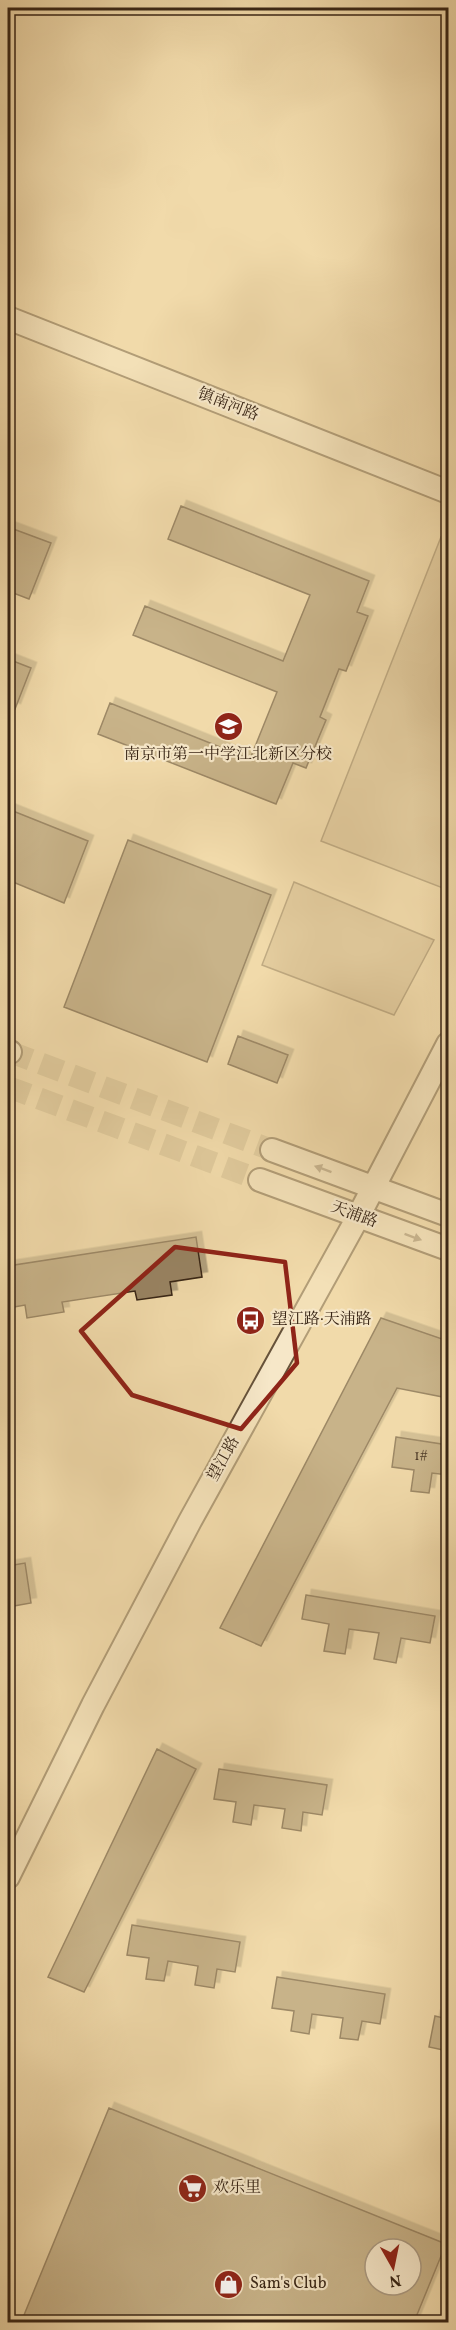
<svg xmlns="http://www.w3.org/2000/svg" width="456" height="2330" font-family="Vollkorn,'Noto Serif SC',serif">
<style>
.pitch{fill:#d2bb91;stroke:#857053;stroke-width:1.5}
.building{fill:#988362;stroke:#382515;stroke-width:1.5;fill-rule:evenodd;filter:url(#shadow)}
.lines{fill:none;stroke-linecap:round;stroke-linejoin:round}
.tertiary-tunnel{stroke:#ccb68c;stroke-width:22;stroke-dasharray:22 11;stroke-linecap:butt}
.tertiary-casing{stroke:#66523a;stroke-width:26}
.tertiary{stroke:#f6e7c8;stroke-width:22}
.oneway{fill:#97866e}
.marked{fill:none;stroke:#8f2418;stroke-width:4.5;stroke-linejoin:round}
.labels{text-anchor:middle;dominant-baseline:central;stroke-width:4.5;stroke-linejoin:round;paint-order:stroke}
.number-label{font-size:14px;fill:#503c28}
.street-label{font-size:16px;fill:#382515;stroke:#f6e7c8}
.poi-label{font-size:16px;fill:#382515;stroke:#f6e7c8;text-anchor:start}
</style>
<defs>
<filter id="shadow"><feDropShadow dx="5.5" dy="-5.5" stdDeviation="0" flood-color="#0004"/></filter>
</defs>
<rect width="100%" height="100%" fill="#f1daaa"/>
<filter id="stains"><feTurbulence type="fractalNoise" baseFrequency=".00333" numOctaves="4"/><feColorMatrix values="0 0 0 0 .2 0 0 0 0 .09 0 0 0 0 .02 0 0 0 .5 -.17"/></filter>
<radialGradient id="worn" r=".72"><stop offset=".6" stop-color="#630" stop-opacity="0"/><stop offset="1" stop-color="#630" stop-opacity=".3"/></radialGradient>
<path class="pitch" d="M 441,537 L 448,540 L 448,890 L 321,841 Z
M 294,882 L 434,940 L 394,1015 L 262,965 Z"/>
<path class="building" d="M 181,506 L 369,581 L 357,612 L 368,616 L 346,671 L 339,669 L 320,717 L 326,720 L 306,768 L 293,763 L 276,804 L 98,734 L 110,703 L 250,759 L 277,692 L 133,635 L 145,606 L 283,661 L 310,595 L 168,539 Z
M 8,527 L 51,543 L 29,599 L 8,591 Z
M 8,659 L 31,668 L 15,709 L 8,706 Z
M 8,809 L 88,841 L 64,903 L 8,880 Z
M 128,840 L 271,895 L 207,1062 L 64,1007 Z
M 238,1036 L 288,1055 L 277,1083 L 228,1064 Z
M 196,1237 L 202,1277 L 170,1282 L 172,1295 L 137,1300 L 135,1291 L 62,1302 L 64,1312 L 27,1318 L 25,1305 L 8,1308 L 8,1266 Z
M 381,1318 L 448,1341 L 448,1398 L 397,1388 L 261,1646 L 220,1628 Z
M 396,1437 L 448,1445 L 448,1475 L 432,1473 L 429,1493 L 411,1491 L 414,1470 L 392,1467 Z
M 25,1563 L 31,1603 L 8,1607 L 8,1566 Z
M 306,1595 L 435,1616 L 430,1643 L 401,1638 L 396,1663 L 374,1659 L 379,1633 L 349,1629 L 345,1654 L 324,1651 L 329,1624 L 302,1619 Z
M 157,1749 L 196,1769 L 84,1992 L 48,1977 Z
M 219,1769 L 327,1785 L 322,1815 L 303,1812 L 301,1831 L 282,1828 L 285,1809 L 254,1805 L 251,1825 L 233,1822 L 236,1802 L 214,1799 Z
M 132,1925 L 240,1942 L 235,1972 L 217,1969 L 214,1988 L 195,1985 L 198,1966 L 168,1961 L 164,1981 L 146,1979 L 149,1958 L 127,1955 Z
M 277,1977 L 385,1994 L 380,2024 L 362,2021 L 358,2040 L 340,2038 L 343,2018 L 312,2014 L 309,2034 L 291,2031 L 294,2011 L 272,2008 Z
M 435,2016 L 448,2019 L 448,2051 L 429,2047 Z
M 109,2108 L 446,2244 L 414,2322 L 42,2322 L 24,2315 ZM 375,2249 L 411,2249 L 411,2285 L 375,2285 Z"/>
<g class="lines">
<path class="tertiary-tunnel" d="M 10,1052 L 272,1150
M 8,1087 L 260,1180"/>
<defs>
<path id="tertiary" d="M 8,318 L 448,492
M 8,1051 L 10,1052
M 272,1150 L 448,1215
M 260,1180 L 448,1249
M 8,1877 L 93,1705 L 190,1521 L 358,1217 L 448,1044"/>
</defs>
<use href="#tertiary" class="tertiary-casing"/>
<use href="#tertiary" class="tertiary"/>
</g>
<defs><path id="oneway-solid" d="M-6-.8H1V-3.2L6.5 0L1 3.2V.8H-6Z" transform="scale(1.5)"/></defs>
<g class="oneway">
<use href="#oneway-solid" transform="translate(323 1169) rotate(-160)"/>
<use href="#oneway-solid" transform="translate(413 1237) rotate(20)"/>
</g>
<path d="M0 0H456V2330H0ZM 175,1247 L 285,1262 L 297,1363 L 241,1429 L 132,1395 L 81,1331 Z" fill="#f1daaa" fill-opacity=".55" fill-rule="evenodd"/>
<path class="marked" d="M 175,1247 L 285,1262 L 297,1363 L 241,1429 L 132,1395 L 81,1331 Z"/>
<defs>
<symbol id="school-disc" viewBox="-11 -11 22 22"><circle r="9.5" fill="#8f2418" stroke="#f6e7c8"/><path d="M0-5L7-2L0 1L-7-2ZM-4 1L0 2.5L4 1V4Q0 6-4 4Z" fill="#fff"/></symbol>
<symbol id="bus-disc" viewBox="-11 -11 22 22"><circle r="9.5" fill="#8f2418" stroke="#f6e7c8"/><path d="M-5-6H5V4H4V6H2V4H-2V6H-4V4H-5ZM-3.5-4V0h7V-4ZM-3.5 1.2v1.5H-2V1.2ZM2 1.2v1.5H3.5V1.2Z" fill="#fff"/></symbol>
<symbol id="supermarket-disc" viewBox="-11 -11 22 22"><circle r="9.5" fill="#8f2418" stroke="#f6e7c8"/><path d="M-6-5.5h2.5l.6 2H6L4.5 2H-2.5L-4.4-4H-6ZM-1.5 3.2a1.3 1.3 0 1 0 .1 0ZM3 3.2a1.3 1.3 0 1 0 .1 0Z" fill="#fff"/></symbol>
<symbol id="shop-disc" viewBox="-11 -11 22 22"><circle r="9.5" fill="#8f2418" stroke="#f6e7c8"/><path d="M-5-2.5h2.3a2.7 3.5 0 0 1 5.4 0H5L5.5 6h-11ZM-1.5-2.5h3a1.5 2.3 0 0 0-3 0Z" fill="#fff"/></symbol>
</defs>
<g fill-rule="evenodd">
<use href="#school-disc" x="212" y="710" width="33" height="33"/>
<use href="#bus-disc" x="234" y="1304" width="33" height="33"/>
<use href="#supermarket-disc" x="176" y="2172" width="33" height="33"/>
<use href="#shop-disc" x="212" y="2268" width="33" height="33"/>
</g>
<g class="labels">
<g class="number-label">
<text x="421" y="1456">1#</text>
</g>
<g class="street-label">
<text transform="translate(228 405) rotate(21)">镇南河路</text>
<text transform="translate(354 1215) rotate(20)">天浦路</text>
<text transform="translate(224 1459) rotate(-61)">望江路</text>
</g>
<g class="poi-label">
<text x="228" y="755" text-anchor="middle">南京市第一中学江北新区分校</text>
<text x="272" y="1320">望江路·天浦路</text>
<text x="213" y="2188">欢乐里</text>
<text x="250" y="2284">Sam's Club</text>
</g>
</g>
<rect width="456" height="2330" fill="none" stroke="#f1daaa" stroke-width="30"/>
<rect x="9" y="9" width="438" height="2312" fill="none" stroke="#382515" stroke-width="3"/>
<rect x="15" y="15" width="426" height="2300" fill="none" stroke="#382515" stroke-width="1.5"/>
<g transform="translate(393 2267) rotate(171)"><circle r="28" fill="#f6e7c8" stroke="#aa9980" stroke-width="1.5"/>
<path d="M0-4.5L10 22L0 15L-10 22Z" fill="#8f2418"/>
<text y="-9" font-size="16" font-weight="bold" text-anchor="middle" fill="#382515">N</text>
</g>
<rect width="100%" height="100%" filter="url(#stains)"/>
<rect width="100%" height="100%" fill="url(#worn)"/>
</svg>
